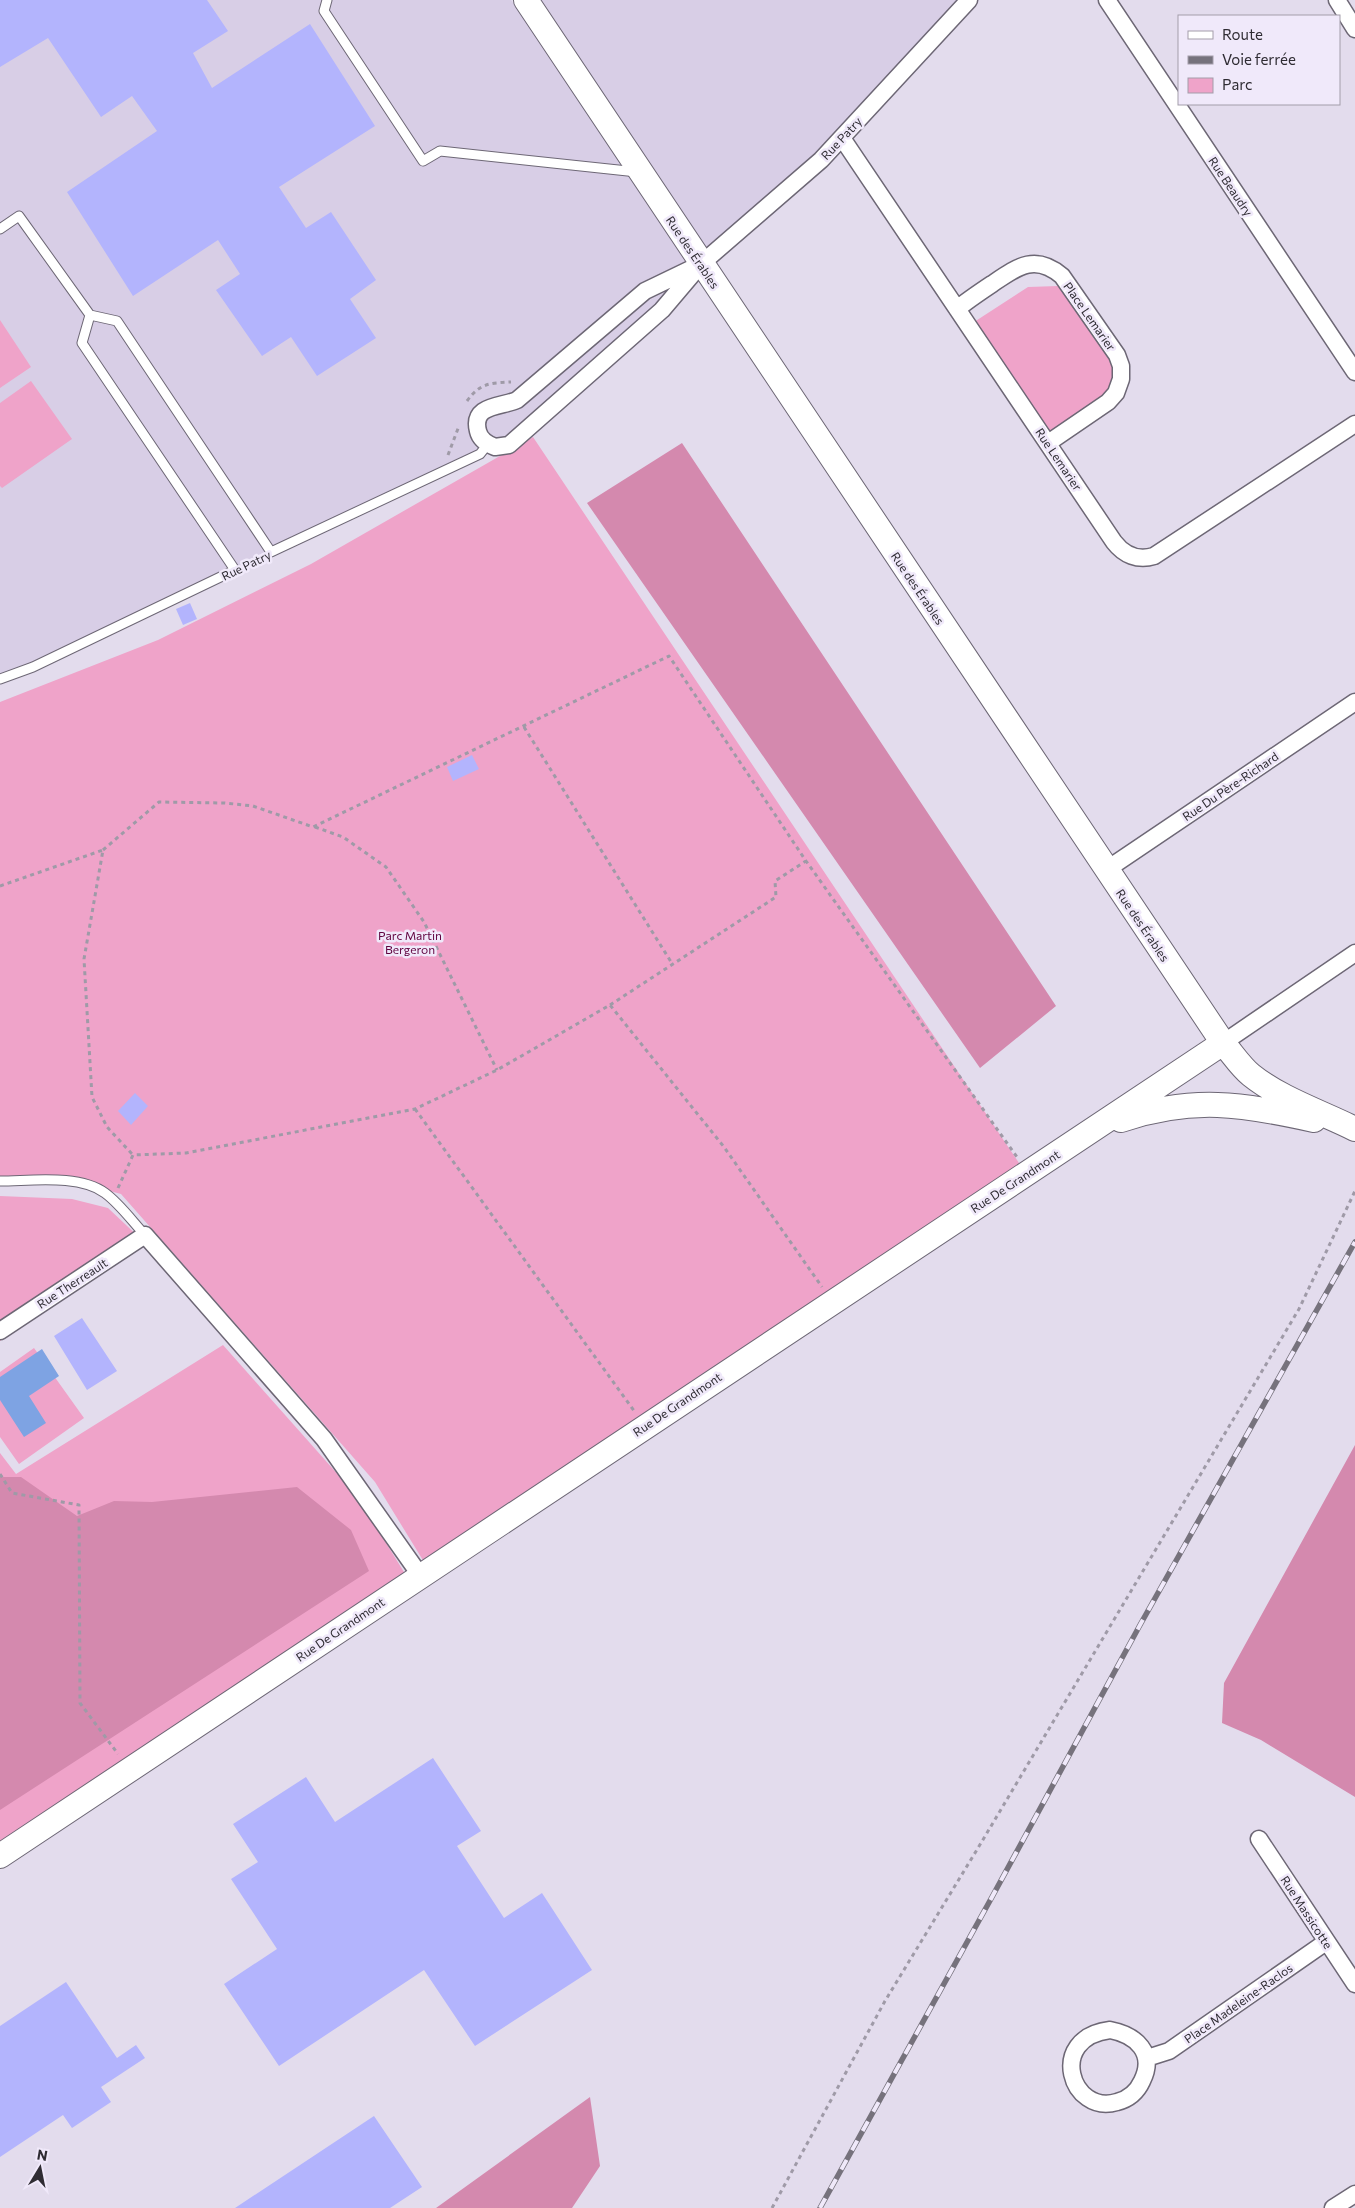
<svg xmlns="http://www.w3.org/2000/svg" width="1355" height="2208" font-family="Commissioner,sans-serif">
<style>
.built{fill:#d8cee6}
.green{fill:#efa3c9}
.forest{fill:#d489ae}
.water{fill:#7ea3e3}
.building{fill:#b3b4fd}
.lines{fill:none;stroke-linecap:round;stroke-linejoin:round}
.lane-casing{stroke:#6d6775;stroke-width:11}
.street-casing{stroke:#6d6775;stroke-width:19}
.secondary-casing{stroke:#6d6775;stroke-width:26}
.path{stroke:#9f9aa7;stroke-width:3;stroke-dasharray:4 4;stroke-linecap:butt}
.lane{stroke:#fff;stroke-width:9}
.street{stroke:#fff;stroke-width:16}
.secondary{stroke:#fff;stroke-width:24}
.rail-casing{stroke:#76727c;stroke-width:5.5}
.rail{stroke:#f0e9fa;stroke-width:4;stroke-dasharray:11;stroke-linecap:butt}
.labels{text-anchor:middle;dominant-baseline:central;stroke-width:5;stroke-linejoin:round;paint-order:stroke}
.street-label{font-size:12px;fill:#2f2c33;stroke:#f0e9fa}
.park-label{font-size:12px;fill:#60033f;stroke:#f0e9fa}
</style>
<rect width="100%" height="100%" fill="#e3dced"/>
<path class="built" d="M 0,0 L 511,0 L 697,274 L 499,443 L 33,667 L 0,680 Z
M 522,0 L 962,0 L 852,136 L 702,267 Z"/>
<path class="green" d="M 1058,286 L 1082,307 L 1119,372 L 1118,398 L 1049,444 L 971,324 L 1028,287 Z
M 0,320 L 31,367 L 0,388 Z
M 31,381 L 72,439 L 2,488 L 0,486 L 0,403 Z
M 533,437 L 1031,1181 L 432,1575 L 375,1482 L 121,1194 L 80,1183 L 0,1180 L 0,702 L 158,640 L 311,564 Z
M 0,1196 L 72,1199 L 108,1208 L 143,1241 L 0,1341 Z
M 223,1345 L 357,1496 L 412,1585 L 0,1854 L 0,1453 L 16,1474 Z
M 34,1348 L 84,1418 L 19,1464 L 0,1437 L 0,1372 Z"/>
<path class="forest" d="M 682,443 L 1056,1006 L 980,1068 L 587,503 Z
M 1355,1445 L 1355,1797 L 1261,1740 L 1222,1723 L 1224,1683 Z
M 0,1477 L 21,1477 L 77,1516 L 114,1501 L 152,1502 L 297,1487 L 351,1530 L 369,1571 L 0,1810 Z
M 590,2097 L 600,2166 L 572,2208 L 436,2208 Z"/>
<path class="water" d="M 42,1349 L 59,1376 L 29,1396 L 46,1423 L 24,1437 L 0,1400 L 0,1377 Z"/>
<path class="building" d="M 0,0 L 207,0 L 228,31 L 193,53 L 212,88 L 310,24 L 375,126 L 279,187 L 306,228 L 331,212 L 376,280 L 350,299 L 376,338 L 317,376 L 291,337 L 262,356 L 216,290 L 240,274 L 218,240 L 133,296 L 67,192 L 157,131 L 132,96 L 101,117 L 48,38 L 0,67 Z
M 190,603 L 197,619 L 183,625 L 176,609 Z
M 472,755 L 479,769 L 453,781 L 447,767 Z
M 135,1093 L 148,1106 L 131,1125 L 118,1111 Z
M 82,1318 L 117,1371 L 87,1390 L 54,1336 Z
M 433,1758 L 481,1831 L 457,1846 L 504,1918 L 542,1893 L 592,1970 L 475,2046 L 424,1970 L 279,2066 L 224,1984 L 277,1949 L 231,1879 L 258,1862 L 233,1824 L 306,1777 L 335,1822 Z
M 66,1982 L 117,2058 L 136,2045 L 145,2058 L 101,2087 L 111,2102 L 72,2128 L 63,2115 L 0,2157 L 0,2026 Z
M 374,2116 L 422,2187 L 390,2208 L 235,2208 Z"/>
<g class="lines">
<defs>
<path id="lane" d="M 327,0 L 324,11 L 423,161 L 440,151 L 637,172
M 0,229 L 19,216 L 90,315 L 117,321 L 271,552 L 480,454 L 488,444
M 0,679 L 33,667 L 235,570 L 82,343 L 90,315
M 0,1181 C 31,1181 79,1174 105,1193 C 120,1204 132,1221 145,1235"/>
<path id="street" d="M 1107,0 L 1355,372
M 1337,0 L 1355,29
M 842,138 L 1114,542 C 1124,555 1138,561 1154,556 L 1355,424
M 701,264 L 645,291 L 517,400 C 502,407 471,404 478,431 C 480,440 487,444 495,447 L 509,445 L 662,310 L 701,264 L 821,160 L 969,0
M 957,309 C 968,300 980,292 992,284 C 1017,267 1035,253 1062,276 L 1117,355 L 1121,366 L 1121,379 L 1116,393 L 1108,402 L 1048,443
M 1106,870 L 1355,702
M 1223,1043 L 1355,953
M 0,1331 L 145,1235 L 324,1439 L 420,1575
M 1259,1839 L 1355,1984
M 1110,2030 C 1136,2035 1156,2053 1142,2081 C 1137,2092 1129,2099 1117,2102 C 1071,2116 1046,2038 1110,2030 Z
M 1147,2058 L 1169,2051 L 1326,1942
M 1333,2208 L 1355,2194"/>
<path id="secondary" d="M 526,0 L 1223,1043 C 1232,1053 1240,1066 1251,1075 C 1281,1099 1321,1112 1355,1129
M 1121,1120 C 1193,1096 1242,1104 1314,1120
M 0,1856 L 1223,1043"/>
</defs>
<use href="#lane" class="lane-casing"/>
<use href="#street" class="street-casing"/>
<use href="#secondary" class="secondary-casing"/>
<path class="path" d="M 467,401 C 480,383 490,383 511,382
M 448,455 L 459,426
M 245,565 L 261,557
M 524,727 L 673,965
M 315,827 L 343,837 L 386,867 L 424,922 L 497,1070
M 103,850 L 159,802 L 225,803 L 253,806 L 313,827 L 669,656 L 806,861 L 1017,1157
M 0,886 L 103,850 L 84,959 L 92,1097 L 107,1127 L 133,1155
M 610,1005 L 776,897 L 775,881 L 806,861
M 415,1109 L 635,1412
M 118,1188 L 133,1155 L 186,1153 L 415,1109 L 497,1070 L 610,1005 L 724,1147 L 822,1287
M 0,1474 L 12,1493 L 79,1505 L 80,1703 L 118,1754
M 772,2208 L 885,2001 L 978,1848 L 1299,1309 L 1355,1191"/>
<use href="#lane" class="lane"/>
<use href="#street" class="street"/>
<use href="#secondary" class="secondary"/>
<defs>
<path id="rail" d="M 820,2208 L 992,1897 L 1140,1625 L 1355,1242"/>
</defs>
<use href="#rail" class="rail-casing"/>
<use href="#rail" class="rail"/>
</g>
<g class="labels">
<g class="street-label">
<text transform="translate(841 138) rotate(-47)">Rue Patry</text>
<text transform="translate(1231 186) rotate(56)">Rue Beaudry</text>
<text transform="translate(693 252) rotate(56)">Rue des Érables</text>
<text transform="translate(1090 316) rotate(55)">Place Lemarier</text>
<text transform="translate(1059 459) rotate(56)">Rue Lemarier</text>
<text transform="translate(246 565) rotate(-26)">Rue Patry</text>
<text transform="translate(918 588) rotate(56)">Rue des Érables</text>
<text transform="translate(1230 786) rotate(-34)">Rue Du Père-Richard</text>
<text transform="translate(1143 925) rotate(56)">Rue des Érables</text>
<text transform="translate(1015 1181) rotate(-33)">Rue De Grandmont</text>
<text transform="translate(72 1283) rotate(-33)">Rue Therreault</text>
<text transform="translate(677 1404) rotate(-34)">Rue De Grandmont</text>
<text transform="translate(340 1629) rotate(-34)">Rue De Grandmont</text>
<text transform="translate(1307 1912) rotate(57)">Rue Massicotte</text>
<text transform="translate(1238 2003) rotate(-35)">Place Madeleine-Raclos</text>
</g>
<g class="park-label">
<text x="410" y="935">Parc Martin<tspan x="410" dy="14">Bergeron</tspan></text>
</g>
</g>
<rect x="1178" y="15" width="162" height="90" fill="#f0e9fa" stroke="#a39daa"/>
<rect x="1188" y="31" width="25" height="8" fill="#ffffff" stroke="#a39daa"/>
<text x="1222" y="40" font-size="15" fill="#2f2c33">Route</text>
<rect x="1188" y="56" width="25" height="8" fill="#76727c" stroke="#a39daa"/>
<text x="1222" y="65" font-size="15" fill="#2f2c33">Voie ferrée</text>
<rect x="1188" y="78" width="25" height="15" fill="#efa3c9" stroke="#a39daa"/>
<text x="1222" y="90" font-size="15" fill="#2f2c33">Parc</text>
<g transform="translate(40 2168) rotate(10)" stroke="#f0e9fa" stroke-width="4" paint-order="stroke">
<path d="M0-4L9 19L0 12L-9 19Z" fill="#2f2c33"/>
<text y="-8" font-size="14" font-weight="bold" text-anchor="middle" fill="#2f2c33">N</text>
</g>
</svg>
